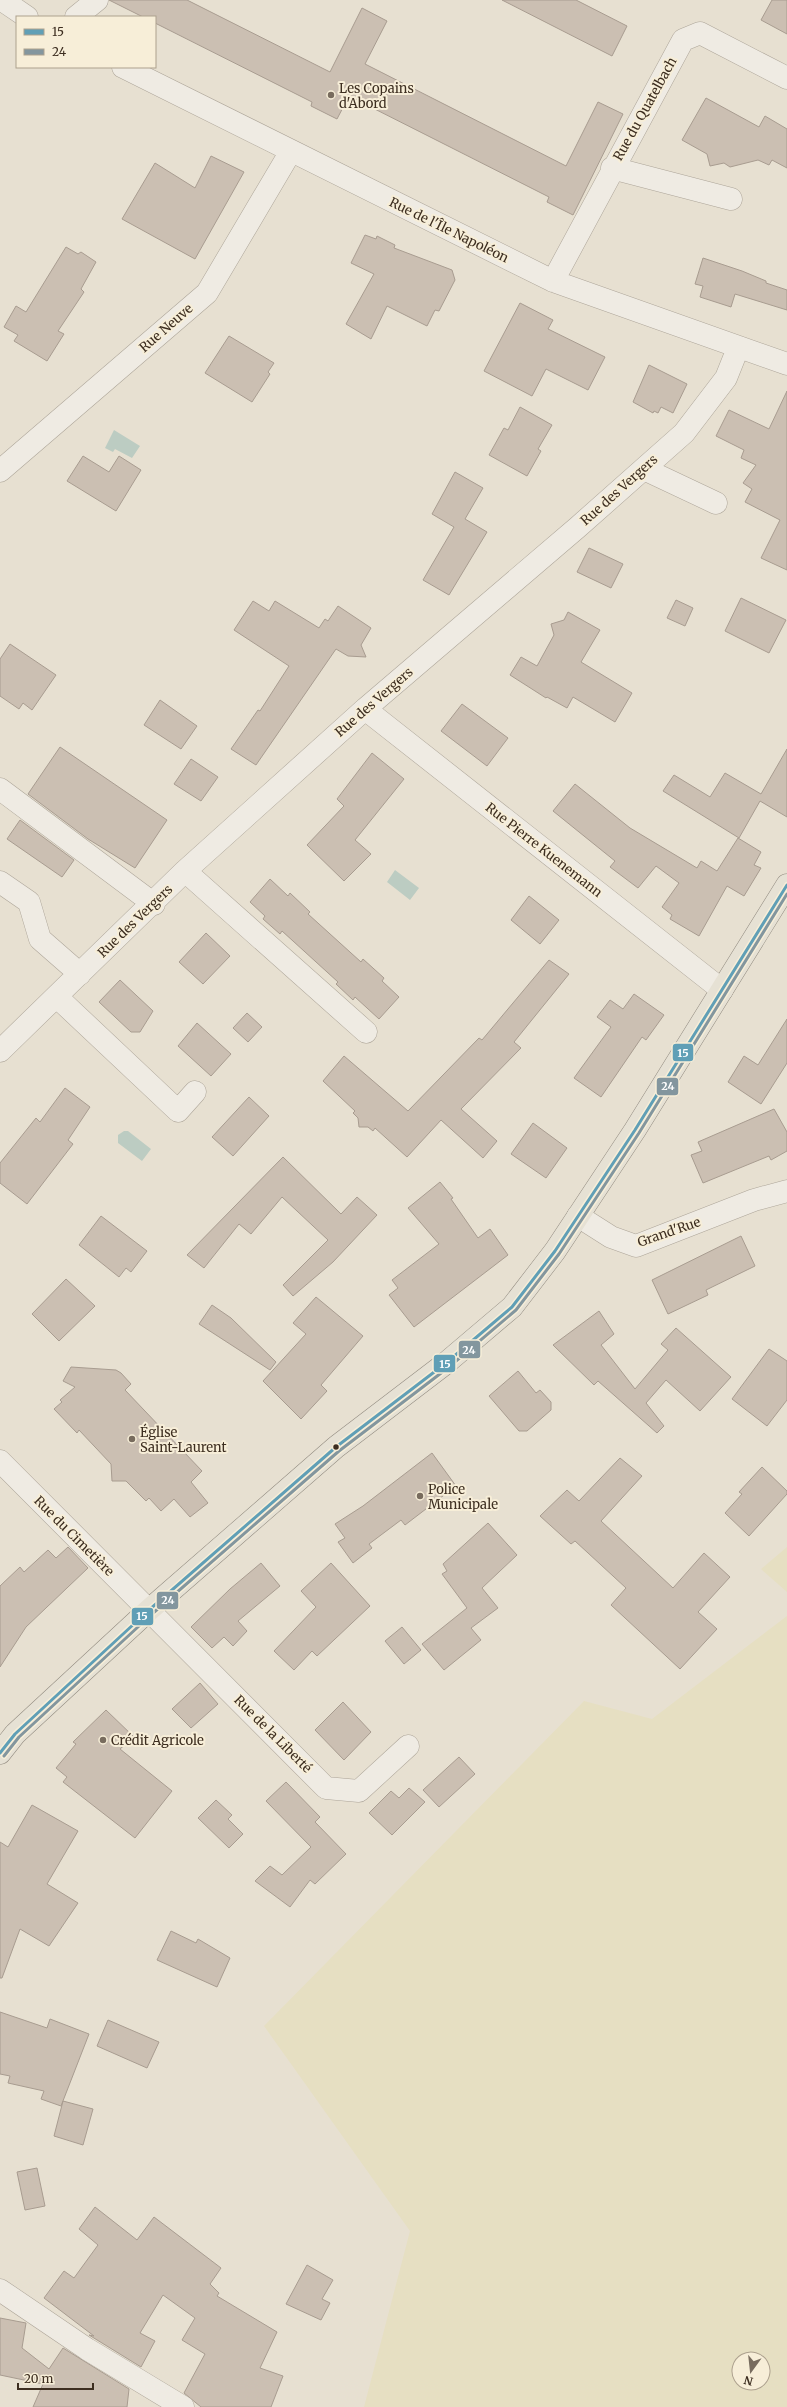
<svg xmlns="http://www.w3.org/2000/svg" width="787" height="2407" font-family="Merriweather,serif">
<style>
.farmland{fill:#e6dfc2;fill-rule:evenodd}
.water{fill:#bcccc2}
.building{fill:#cbbfb2;stroke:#a89c90}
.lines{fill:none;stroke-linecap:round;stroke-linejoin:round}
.minor-casing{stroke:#ada599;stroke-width:23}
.major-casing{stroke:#928b80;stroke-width:23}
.minor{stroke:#efebe3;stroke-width:22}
.major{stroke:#e6e1d4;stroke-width:22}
.bus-1-casing{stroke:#f7eed8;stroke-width:6}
.bus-2-casing{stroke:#f7eed8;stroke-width:6}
.bus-1{stroke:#609fb6;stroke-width:3}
.bus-2{stroke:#83969e;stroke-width:3}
.poi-dot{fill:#786c5e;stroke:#f7eed8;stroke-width:1.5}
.bus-dot{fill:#3d2e20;stroke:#f7eed8;stroke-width:1.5}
.labels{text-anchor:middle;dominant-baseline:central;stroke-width:4;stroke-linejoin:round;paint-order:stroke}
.poi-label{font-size:13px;fill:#3d2e20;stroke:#f7eed8;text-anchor:start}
.street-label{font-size:13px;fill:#3d2e20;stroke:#f7eed8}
.line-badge{stroke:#f7eed8;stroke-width:1.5}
.badge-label{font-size:11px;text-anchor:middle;font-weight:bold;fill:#fff}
</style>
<rect width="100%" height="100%" fill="#e7e0d1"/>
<path class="farmland" d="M 787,1547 L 787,1592 L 761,1569 Z
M 787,1616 L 787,2407 L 364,2407 L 410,2231 L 264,2026 L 584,1701 L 652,1719 ZM 739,2359 L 763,2359 L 763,2383 L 739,2383 Z"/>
<path class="water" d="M 114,430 L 140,446 L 132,458 L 115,449 L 113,452 L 105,448 Z
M 395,870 L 419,888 L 410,900 L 387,882 Z
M 124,1131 L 128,1131 L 151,1149 L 142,1161 L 118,1143 L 118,1135 Z"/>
<path class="building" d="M 109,0 L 187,0 L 330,72 L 362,8 L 387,21 L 365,64 L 566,166 L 598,102 L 623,114 L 573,215 L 547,202 L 549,197 L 349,96 L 337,119 L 311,106 L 312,102 L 155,23 L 155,17 L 143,17 Z
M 502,0 L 576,0 L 627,26 L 612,56 Z
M 772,0 L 787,0 L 787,34 L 761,20 Z
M 706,98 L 759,127 L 765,116 L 787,129 L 787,168 L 772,160 L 769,165 L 758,160 L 730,167 L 724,163 L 710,166 L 707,154 L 682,140 Z
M 211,156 L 244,172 L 195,259 L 122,219 L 155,163 L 195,188 Z
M 365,235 L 376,239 L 377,236 L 395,245 L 394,248 L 452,270 L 455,280 L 439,311 L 435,310 L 427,326 L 387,306 L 371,339 L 346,324 L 374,274 L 351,263 Z
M 66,247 L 78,254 L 81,252 L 96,262 L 81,289 L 84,292 L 58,331 L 64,334 L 47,361 L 14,341 L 18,335 L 4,327 L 16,306 L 26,312 Z
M 703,258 L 742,271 L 766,281 L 766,283 L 787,290 L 787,310 L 735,294 L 731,307 L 700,297 L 703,286 L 695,284 Z
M 520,303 L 553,320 L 548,329 L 605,357 L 588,390 L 546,369 L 532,396 L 484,371 Z
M 229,336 L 274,363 L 268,372 L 270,374 L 252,402 L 205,373 Z
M 649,365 L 687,384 L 673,413 L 661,407 L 658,413 L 654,411 L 653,413 L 633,402 Z
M 787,391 L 787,570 L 761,558 L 780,520 L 745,502 L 752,489 L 743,483 L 756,465 L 741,458 L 744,450 L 716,436 L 729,410 L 769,429 Z
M 520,407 L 552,425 L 538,449 L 541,451 L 527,476 L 489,455 L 504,428 L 508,430 Z
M 83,456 L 109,472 L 119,456 L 141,470 L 116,511 L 67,481 Z
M 455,472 L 483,488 L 465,519 L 487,532 L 449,595 L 423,580 L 454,527 L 432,514 Z
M 589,548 L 623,564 L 611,588 L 577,572 Z
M 741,598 L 786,620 L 769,653 L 725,631 Z
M 676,600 L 693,608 L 685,626 L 667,618 Z
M 253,601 L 269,611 L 275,601 L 319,628 L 325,619 L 328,621 L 338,606 L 371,628 L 361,645 L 366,657 L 348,656 L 336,649 L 256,765 L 231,749 L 258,710 L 260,711 L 289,666 L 234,630 Z
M 568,612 L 600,630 L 581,662 L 632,693 L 615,722 L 573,697 L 567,708 L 547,697 L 546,698 L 510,675 L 521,657 L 537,666 L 554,635 L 551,624 L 564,620 Z
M 10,644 L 56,675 L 32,710 L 23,703 L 19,709 L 0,696 L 0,659 Z
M 160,700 L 197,726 L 181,749 L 144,725 Z
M 462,704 L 508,738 L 487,766 L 441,731 Z
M 60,747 L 167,820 L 135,868 L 88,839 L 28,794 Z
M 787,749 L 787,817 L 760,801 L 739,838 L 663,791 L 674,775 L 710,797 L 725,773 L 761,794 Z
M 372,753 L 404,779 L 355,840 L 371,854 L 344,881 L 307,845 L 344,806 L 337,799 Z
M 191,759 L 218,777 L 201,801 L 174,784 Z
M 575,784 L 630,828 L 697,868 L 701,861 L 717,871 L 738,838 L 761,852 L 754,865 L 761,868 L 744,896 L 727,886 L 699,936 L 670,919 L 672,915 L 662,907 L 679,883 L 656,866 L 638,888 L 610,867 L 615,861 L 553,811 Z
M 20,820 L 74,860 L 62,877 L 7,839 Z
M 270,879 L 288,896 L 290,893 L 310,912 L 308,914 L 361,962 L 363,959 L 384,978 L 382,981 L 399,997 L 379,1019 L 355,997 L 353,1000 L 336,984 L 338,982 L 282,931 L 280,934 L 263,919 L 265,916 L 250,902 Z
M 529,896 L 559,920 L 540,944 L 511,920 Z
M 206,933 L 230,956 L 203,984 L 179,962 Z
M 549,960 L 569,974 L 514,1042 L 521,1048 L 461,1109 L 497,1141 L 483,1158 L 441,1120 L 407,1157 L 375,1128 L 373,1131 L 368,1127 L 359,1127 L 358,1118 L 353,1113 L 355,1111 L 323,1081 L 344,1056 L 408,1111 L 479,1038 L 482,1040 Z
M 120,980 L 153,1011 L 140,1032 L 131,1032 L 99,1002 Z
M 634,994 L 664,1015 L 646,1040 L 642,1037 L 601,1097 L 574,1078 L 611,1027 L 597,1017 L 610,1000 L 623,1009 Z
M 247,1013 L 262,1027 L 248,1042 L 233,1028 Z
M 787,1019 L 787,1063 L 761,1104 L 728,1082 L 744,1056 L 758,1065 Z
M 197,1023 L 231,1054 L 211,1076 L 178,1046 Z
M 65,1088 L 90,1107 L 68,1140 L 73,1144 L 27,1204 L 0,1183 L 0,1163 L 36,1118 L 40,1122 Z
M 249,1097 L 269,1116 L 233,1156 L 212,1137 Z
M 774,1109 L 787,1132 L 787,1151 L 771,1160 L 769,1156 L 703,1183 L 691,1155 L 702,1151 L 698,1142 Z
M 533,1123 L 567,1148 L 546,1178 L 511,1154 Z
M 283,1157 L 341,1214 L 357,1197 L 377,1215 L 333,1262 L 293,1296 L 283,1285 L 328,1240 L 282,1197 L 251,1234 L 239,1224 L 204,1268 L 187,1255 Z
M 440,1182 L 453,1198 L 451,1199 L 478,1238 L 490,1229 L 508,1255 L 414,1327 L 389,1295 L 398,1288 L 392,1280 L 439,1244 L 408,1208 Z
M 101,1216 L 147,1251 L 131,1272 L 126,1268 L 119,1277 L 79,1245 Z
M 741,1236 L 755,1266 L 706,1290 L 708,1295 L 668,1314 L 652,1280 Z
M 66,1279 L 95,1306 L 59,1341 L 32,1314 Z
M 316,1297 L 363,1336 L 321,1385 L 327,1391 L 301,1419 L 263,1381 L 306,1334 L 293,1323 Z
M 212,1305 L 231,1318 L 276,1362 L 270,1370 L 199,1324 Z
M 599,1311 L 614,1334 L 601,1345 L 635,1389 L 668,1350 L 661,1344 L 676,1328 L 731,1377 L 700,1411 L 666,1380 L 646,1403 L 664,1426 L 657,1433 L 598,1381 L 594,1385 L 553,1345 Z
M 769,1349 L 787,1361 L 787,1400 L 767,1426 L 732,1399 Z
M 71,1367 L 116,1370 L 121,1373 L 131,1384 L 125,1390 L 202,1471 L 191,1482 L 208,1503 L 190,1517 L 174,1499 L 161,1511 L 149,1498 L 146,1501 L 126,1481 L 112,1481 L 111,1464 L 79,1430 L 77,1433 L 54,1409 L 62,1402 L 60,1400 L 75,1387 L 63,1381 Z
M 518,1371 L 536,1393 L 540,1390 L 551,1402 L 551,1410 L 527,1431 L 519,1431 L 489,1396 Z
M 432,1453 L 456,1486 L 405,1525 L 401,1520 L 369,1544 L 372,1548 L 353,1563 L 338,1542 L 345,1538 L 335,1524 L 363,1506 Z
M 620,1458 L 642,1476 L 601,1521 L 673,1588 L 704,1553 L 730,1577 L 698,1612 L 717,1629 L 680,1669 L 611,1605 L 626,1588 L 575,1541 L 571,1544 L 540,1516 L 567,1490 L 579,1501 Z
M 762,1467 L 787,1491 L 787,1494 L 749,1536 L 725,1513 L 742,1494 L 739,1492 Z
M 488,1523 L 517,1555 L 482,1588 L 498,1608 L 471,1628 L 481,1640 L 444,1670 L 422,1644 L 467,1608 L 442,1574 L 447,1571 L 443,1564 Z
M 68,1547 L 88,1568 L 26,1627 L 0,1667 L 0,1586 L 20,1567 L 24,1572 L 48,1550 L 56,1558 Z
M 261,1563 L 280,1586 L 238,1621 L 247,1631 L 233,1646 L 224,1637 L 212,1648 L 191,1627 L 230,1589 Z
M 331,1563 L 370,1606 L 317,1656 L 312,1651 L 294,1670 L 274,1651 L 316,1607 L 301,1591 Z
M 402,1627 L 421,1650 L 404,1664 L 385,1641 Z
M 200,1683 L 218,1704 L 191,1728 L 172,1709 Z
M 343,1702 L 371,1732 L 344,1760 L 315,1730 Z
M 106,1710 L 134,1737 L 120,1749 L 172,1791 L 135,1838 L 63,1782 L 67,1777 L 56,1768 L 76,1744 L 73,1742 Z
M 459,1757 L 475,1774 L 439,1807 L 423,1790 Z
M 286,1782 L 320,1817 L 315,1822 L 346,1854 L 315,1884 L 310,1880 L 290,1907 L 255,1881 L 270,1866 L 282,1875 L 311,1847 L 266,1801 Z
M 409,1788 L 425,1802 L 392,1835 L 369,1813 L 391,1791 L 399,1798 Z
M 216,1800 L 232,1815 L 228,1819 L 243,1834 L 229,1848 L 198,1818 Z
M 32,1805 L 78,1831 L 47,1884 L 78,1903 L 49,1946 L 20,1929 L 2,1978 L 0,1978 L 0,1842 L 8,1847 Z
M 171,1931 L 196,1943 L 198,1939 L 230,1958 L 217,1987 L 157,1960 Z
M 0,2012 L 47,2028 L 50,2019 L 89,2034 L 61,2106 L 41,2099 L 44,2091 L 8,2083 L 10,2076 L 0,2074 Z
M 108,2020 L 159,2042 L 147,2068 L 97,2046 Z
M 63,2101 L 93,2109 L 83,2145 L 54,2136 Z
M 37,2168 L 45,2206 L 25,2210 L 17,2172 Z
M 95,2207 L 137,2240 L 154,2217 L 221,2268 L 210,2284 L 219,2293 L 217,2296 L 277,2332 L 260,2368 L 283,2376 L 271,2407 L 201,2407 L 184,2393 L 205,2354 L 182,2340 L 195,2318 L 163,2295 L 140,2333 L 155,2341 L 141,2367 L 89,2335 L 94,2336 L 44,2298 L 64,2271 L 74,2278 L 98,2245 L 79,2229 Z
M 307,2265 L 333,2280 L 322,2299 L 330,2303 L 321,2320 L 286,2304 Z
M 0,2318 L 26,2323 L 22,2348 L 49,2369 L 63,2348 L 129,2389 L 127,2407 L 33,2407 L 43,2384 L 0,2375 Z"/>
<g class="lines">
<defs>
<path id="minor" d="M 2,0 L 27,17
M 76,17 L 97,0
M 123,67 L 553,281 L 787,364
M 612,168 L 731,199
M 553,281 L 683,40 L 700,33 L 787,78
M 644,469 L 716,503
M 0,471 L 207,293 L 291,151
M 365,709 L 722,990
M 0,789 L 154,904
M 185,871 L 366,1032
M 0,882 L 29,902 L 40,939 L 80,974
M 57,997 L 178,1111 L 195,1092
M 0,1051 L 185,871 L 365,709 L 578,527 L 684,433 L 726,378 L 738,348
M 578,1216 L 611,1237 L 636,1246 L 754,1200 L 787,1191
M 0,1461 L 326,1788 L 359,1791 L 408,1746
M 0,2290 L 87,2349 L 183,2407"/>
<path id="major" d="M 0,1753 L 15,1734 L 149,1610 L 336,1447 L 446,1363 L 512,1307 L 555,1251 L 635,1130 L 787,885"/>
</defs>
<use href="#minor" class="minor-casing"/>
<use href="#major" class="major-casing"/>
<use href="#minor" class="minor"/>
<use href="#major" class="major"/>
<defs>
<path id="bus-1" d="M 0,1753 L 15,1734 L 149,1610 L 336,1447 L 446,1363 L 512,1307 L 555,1251 L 635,1130 L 787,885"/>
<path id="bus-2" d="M 4,1756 L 19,1737 L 152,1614 L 339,1451 L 449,1367 L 516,1310 L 559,1254 L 639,1133 L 787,894"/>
</defs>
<use href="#bus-1" class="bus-1-casing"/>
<use href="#bus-2" class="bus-2-casing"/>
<use href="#bus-1" class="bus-1"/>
<use href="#bus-2" class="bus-2"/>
</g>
<g class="poi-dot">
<circle cx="331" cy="95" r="4"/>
<circle cx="132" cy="1439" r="4"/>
<circle cx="420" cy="1496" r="4"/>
<circle cx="103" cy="1740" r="4"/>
</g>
<circle class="bus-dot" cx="336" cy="1447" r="3.5"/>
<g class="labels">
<g class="poi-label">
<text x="339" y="88">Les Copains<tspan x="339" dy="15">d'Abord</tspan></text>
<text x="140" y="1432">Église<tspan x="140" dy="15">Saint-Laurent</tspan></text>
<text x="428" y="1489">Police<tspan x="428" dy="15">Municipale</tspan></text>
<text x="111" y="1740">Crédit Agricole</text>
</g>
<g class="street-label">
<text transform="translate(645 109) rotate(-61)">Rue du Quatelbach</text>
<text transform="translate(449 230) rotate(26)">Rue de l'Île Napoléon</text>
<text transform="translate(166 328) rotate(-41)">Rue Neuve</text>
<text transform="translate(619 490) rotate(-42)">Rue des Vergers</text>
<text transform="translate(374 702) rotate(-41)">Rue des Vergers</text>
<text transform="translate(544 850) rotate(38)">Rue Pierre Kuenemann</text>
<text transform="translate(135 921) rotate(-44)">Rue des Vergers</text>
<text transform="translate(669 1232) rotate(-19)">Grand'Rue</text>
<text transform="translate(74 1536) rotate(45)">Rue du Cimetière</text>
<text transform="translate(273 1734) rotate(45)">Rue de la Liberté</text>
</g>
</g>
<g class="line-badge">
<rect x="672" y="1043" width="22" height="19" rx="4" fill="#609fb6"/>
<rect x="656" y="1077" width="23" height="19" rx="4" fill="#83969e"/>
<rect x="458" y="1340" width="23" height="19" rx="4" fill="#83969e"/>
<rect x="433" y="1354" width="23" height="19" rx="4" fill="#609fb6"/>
<rect x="156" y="1591" width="23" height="19" rx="4" fill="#83969e"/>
<rect x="131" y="1607" width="23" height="19" rx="4" fill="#609fb6"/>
</g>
<g class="badge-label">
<text x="683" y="1057">15</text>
<text x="668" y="1090">24</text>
<text x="469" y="1354">24</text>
<text x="445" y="1368">15</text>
<text x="168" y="1604">24</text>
<text x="142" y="1620">15</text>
</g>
<rect x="16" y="16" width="140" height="52" fill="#f7eed8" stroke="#ada18e"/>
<rect x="24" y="29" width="20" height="6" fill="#609fb6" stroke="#ada18e"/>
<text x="52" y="36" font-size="12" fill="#3d2e20">15</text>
<rect x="24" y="49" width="20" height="6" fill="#83969e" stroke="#ada18e"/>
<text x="52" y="56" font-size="12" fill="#3d2e20">24</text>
<g transform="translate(751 2371) rotate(195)"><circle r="19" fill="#f7eed8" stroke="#ada18e"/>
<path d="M0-3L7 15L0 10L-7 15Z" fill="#786c5e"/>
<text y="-6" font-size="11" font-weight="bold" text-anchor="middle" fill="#3d2e20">N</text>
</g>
<path d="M18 2383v6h75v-6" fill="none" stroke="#3d2e20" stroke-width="2"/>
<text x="24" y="2383" font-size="12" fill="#3d2e20" stroke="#f7eed8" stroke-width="3" paint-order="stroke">20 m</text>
</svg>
